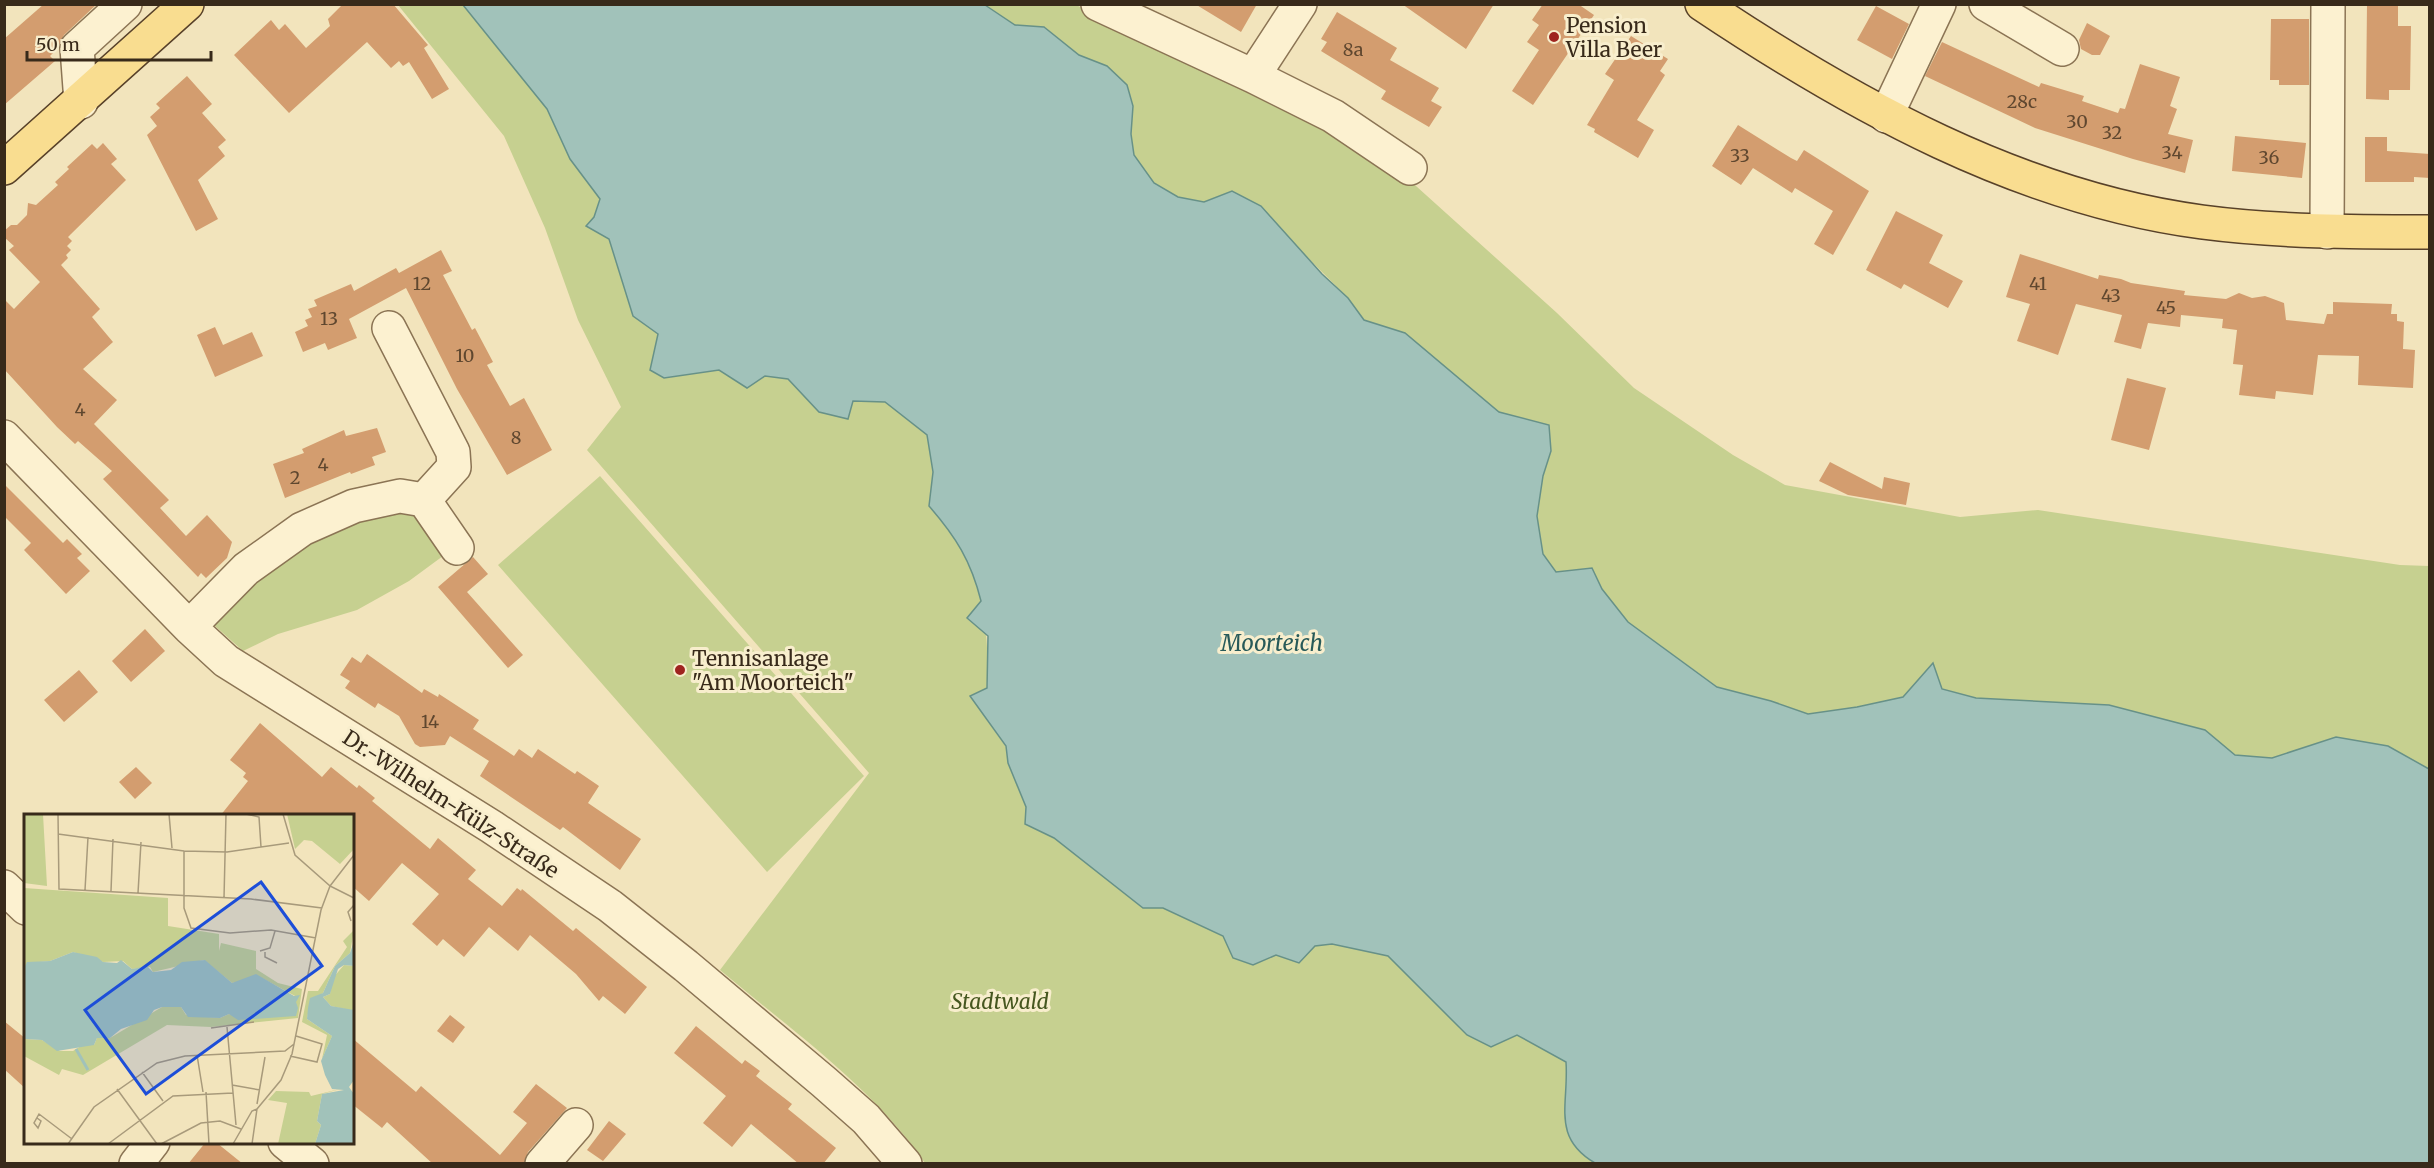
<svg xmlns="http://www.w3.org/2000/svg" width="2434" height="1168" font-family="Merriweather,serif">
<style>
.green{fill:#c6d090}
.water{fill:#a1c2ba;stroke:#679188;stroke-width:1.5}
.building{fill:#d39d6f}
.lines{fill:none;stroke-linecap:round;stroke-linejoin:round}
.minor-casing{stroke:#8b7454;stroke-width:36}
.major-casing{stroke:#584129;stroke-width:36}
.minor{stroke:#fcf1d0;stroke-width:33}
.major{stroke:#f9dd90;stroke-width:33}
.poi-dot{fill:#9f241f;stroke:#f8eecd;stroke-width:2}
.labels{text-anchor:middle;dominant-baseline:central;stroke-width:6;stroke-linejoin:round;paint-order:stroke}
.number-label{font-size:18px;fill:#5f472f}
.poi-label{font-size:21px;fill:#382a1a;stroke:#f8eecd;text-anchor:start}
.street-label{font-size:21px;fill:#382a1a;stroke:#f8eecd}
.park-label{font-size:21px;font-style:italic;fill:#46571f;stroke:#f8eecd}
.water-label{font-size:22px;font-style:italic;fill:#285a59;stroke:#f8eecd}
.inset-river{fill:none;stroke:#a1c2ba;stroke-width:3}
.inset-road{fill:none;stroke:#a89a7b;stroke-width:1.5}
.view{fill:#1d4ed8;fill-opacity:0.15;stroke:#1d4ed8;stroke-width:3}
.inset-edge{fill:none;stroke:#382a1a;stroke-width:3}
</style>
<rect width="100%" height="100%" fill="#f2e4bc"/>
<path class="green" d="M 398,5 L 463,5 L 547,109 L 570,159 L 600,199 L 594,217 L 609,239 L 633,316 L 658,334 L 650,370 L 665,378 L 719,370 L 747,387 L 765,376 L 788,379 L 819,412 L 853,401 L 885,402 L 927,435 L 933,472 L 929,506 C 938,516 950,527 957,538 C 983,584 990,636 987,688 L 970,696 L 1006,747 L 1008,763 L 1026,807 L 1025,824 L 1054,837 L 1143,908 L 1163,908 L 1223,936 L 1234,958 L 1253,965 L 1276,955 L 1299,963 L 1315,946 L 1332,944 L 1388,956 L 1432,1000 L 1491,1047 L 1517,1035 L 1567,1062 C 1568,1106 1552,1137 1595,1163 L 925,1163 C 872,1086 791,1030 720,970 L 869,773 L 587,450 L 621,407 L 578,320 L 545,228 L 504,136 Z
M 985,5 L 1076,5 L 1261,90 L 1406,177 L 1557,313 L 1634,388 L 1733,455 L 1785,485 L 1960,517 L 2038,510 L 2400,565 L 2429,566 L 2429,769 L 2388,746 L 2336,737 L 2272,759 L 2235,755 L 2205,730 L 2109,705 L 1976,698 L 1942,689 L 1933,663 L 1903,697 L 1857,707 L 1808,714 L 1771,701 L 1718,687 L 1628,622 L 1602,589 L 1592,568 L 1556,572 L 1543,554 L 1537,516 L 1543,476 L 1551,451 L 1549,425 L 1499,412 L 1405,333 L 1364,320 L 1348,298 L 1296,246 L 1232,191 L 1204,202 L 1178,197 L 1154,183 L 1134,155 L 1131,134 L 1133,106 L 1107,66 L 1079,55 L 1045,27 L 1015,25 Z
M 600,476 L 864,776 L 767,872 L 498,565 Z
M 422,502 L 443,556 L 409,581 L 357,610 L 278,634 L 243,651 L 206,618 L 303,532 Z"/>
<path class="water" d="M 985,5 L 1015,25 L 1044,27 L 1079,55 L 1107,66 L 1127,85 L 1133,106 L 1131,134 L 1134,155 L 1154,183 L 1178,197 L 1204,202 L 1232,191 L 1261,206 L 1322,274 L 1348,298 L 1364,320 L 1405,333 L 1499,412 L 1549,425 L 1551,451 L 1543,476 L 1537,516 L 1543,554 L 1556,572 L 1592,568 L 1602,589 L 1628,622 L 1717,687 L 1771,701 L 1808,714 L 1857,707 L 1903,697 L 1933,663 L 1942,689 L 1976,698 L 2109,705 L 2205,730 L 2235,755 L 2272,758 L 2336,737 L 2388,746 L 2429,769 L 2429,1163 L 1595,1163 C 1551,1137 1569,1105 1566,1062 L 1517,1035 L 1491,1047 L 1467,1035 L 1388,956 L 1332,944 L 1315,946 L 1299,963 L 1276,955 L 1253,965 L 1233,958 L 1223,936 L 1163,908 L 1143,908 L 1054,838 L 1025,824 L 1026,807 L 1008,763 L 1006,746 L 970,696 L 987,688 L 988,636 L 967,618 L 981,601 C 971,561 956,537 929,506 L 933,472 L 927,435 L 885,402 L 853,401 L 848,419 L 819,412 L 788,379 L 765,376 L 747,388 L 719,370 L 664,378 L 650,370 L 658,334 L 633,316 L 609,239 L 586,226 L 594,217 L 600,199 L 570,159 L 547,109 L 463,5 Z"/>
<path class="building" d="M 44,4 L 97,4 L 64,35 L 58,48 L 50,56 L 55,61 L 4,105 L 4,39 Z
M 343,4 L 393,4 L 428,45 L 424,48 L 449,89 L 432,99 L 409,62 L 403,66 L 399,61 L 391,68 L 367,42 L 289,113 L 234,55 L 271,20 L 279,30 L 285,24 L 306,48 L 330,26 L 328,19 Z
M 1195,4 L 1257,4 L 1241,32 Z
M 1402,4 L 1494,4 L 1466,49 Z
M 1543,4 L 1578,4 L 1594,15 L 1533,105 L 1512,91 L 1539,50 L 1527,42 L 1539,25 L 1532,20 Z
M 2367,4 L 2398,4 L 2398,26 L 2411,26 L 2410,90 L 2389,90 L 2389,100 L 2366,99 Z
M 1876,6 L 1909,24 L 1892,59 L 1857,40 Z
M 1337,12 L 1397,48 L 1390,60 L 1439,88 L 1431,101 L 1442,107 L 1429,127 L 1381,99 L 1386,91 L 1321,51 L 1327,42 L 1321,39 Z
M 2271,19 L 2309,19 L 2309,85 L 2279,85 L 2279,80 L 2270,80 Z
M 2087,23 L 2110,36 L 2100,55 L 2092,55 L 2081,49 L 2079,40 Z
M 1631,36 L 1668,59 L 1660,71 L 1665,75 L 1637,120 L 1654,130 L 1638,158 L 1594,132 L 1595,129 L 1587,125 L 1614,80 L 1605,74 Z
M 1942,42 L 2039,87 L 2041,83 L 2084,96 L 2082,101 L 2118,113 L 2120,108 L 2125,109 L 2140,64 L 2180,77 L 2170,106 L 2177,109 L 2168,134 L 2193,140 L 2185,173 L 2133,159 L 2035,128 L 1925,76 Z
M 187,76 L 212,104 L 202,113 L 226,140 L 218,147 L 225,156 L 198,180 L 218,219 L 196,231 L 147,135 L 157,126 L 150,117 L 160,108 L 156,104 Z
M 1738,125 L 1791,158 L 1797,161 L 1804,150 L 1869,191 L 1833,255 L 1814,244 L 1833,211 L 1795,188 L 1792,193 L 1753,168 L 1741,185 L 1712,166 Z
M 2235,136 L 2306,143 L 2302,178 L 2232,171 Z
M 2365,137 L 2387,137 L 2387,151 L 2430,154 L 2430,178 L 2414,177 L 2414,182 L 2365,182 Z
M 103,143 L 117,159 L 111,164 L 126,180 L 71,234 L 68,237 L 72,241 L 67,246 L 71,250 L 66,255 L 68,258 L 61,265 L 100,309 L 92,317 L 113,342 L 83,369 L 117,400 L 94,424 L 169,500 L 160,508 L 186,536 L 207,515 L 232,542 L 227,558 L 206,578 L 201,573 L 198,577 L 103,479 L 112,471 L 78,441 L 75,444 L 57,427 L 4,369 L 4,299 L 14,309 L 40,282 L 9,250 L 14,246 L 4,237 L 4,231 L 11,225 L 17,225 L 27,215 L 28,203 L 36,205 L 58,185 L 55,182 L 69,169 L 67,167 L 92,144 L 97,149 Z
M 1896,211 L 1943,235 L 1929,263 L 1963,281 L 1948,308 L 1904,284 L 1901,289 L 1866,270 Z
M 441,250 L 452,271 L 443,275 L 472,330 L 475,328 L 493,362 L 487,365 L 510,406 L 524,398 L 552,450 L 507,475 L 457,389 L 406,288 L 349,319 L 357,338 L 328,350 L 325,343 L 303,352 L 295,332 L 308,326 L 305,320 L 312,317 L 308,309 L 317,306 L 314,300 L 351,284 L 354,291 L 396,268 L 399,273 Z
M 2020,254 L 2098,279 L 2099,275 L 2121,279 L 2131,283 L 2185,291 L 2184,295 L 2226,299 L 2239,293 L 2252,298 L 2265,296 L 2284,303 L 2286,320 L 2324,324 L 2327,314 L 2333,314 L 2333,302 L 2392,304 L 2391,314 L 2397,314 L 2397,321 L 2404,322 L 2403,349 L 2415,350 L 2413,388 L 2358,385 L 2359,356 L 2318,355 L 2313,395 L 2276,391 L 2275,399 L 2239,395 L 2243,365 L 2233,364 L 2237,330 L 2222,328 L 2223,319 L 2181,315 L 2180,327 L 2148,323 L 2141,349 L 2114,342 L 2122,315 L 2076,304 L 2058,355 L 2017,341 L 2030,304 L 2006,297 Z
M 215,327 L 223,345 L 252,332 L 263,356 L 215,377 L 197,335 Z
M 2127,378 L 2166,388 L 2149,450 L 2111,440 Z
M 377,428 L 386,452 L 372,457 L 375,465 L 351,474 L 350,472 L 285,498 L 273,464 L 304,453 L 302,449 L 344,430 L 346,436 Z
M 1830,462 L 1882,489 L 1884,477 L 1910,483 L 1906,505 L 1848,495 L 1819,481 Z
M 4,484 L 63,543 L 67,539 L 82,554 L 77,558 L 90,571 L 66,594 L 24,550 L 31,543 L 4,516 Z
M 473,557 L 488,574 L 467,592 L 523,655 L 508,668 L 438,587 Z
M 145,629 L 165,651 L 131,682 L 112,661 Z
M 367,654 L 422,693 L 424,689 L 438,697 L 439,694 L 479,720 L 473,729 L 514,756 L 519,749 L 532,758 L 538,749 L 575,774 L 577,771 L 599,786 L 588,803 L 641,839 L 620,870 L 563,827 L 560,830 L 480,776 L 489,761 L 450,736 L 445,745 L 420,747 L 415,744 L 399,716 L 378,703 L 375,708 L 345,688 L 350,681 L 340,675 L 352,657 L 361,663 Z
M 79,670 L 98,692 L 64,722 L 44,700 Z
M 260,723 L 322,777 L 331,767 L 357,788 L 359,785 L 375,798 L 372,801 L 430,849 L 438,838 L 476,870 L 468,879 L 502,906 L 517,888 L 521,891 L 522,889 L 573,931 L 576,928 L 647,987 L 625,1014 L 603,996 L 599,1001 L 576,974 L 530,935 L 518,951 L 489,927 L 464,957 L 443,939 L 437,946 L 412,924 L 439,894 L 402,863 L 369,901 L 352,886 L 352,816 L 220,816 L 248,781 L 243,777 L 246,773 L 230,760 Z
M 136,767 L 152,783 L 135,799 L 119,782 Z
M 450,1015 L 465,1027 L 453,1043 L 437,1031 Z
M 4,1021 L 26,1039 L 26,1089 L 4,1069 Z
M 696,1026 L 742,1064 L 745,1060 L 760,1071 L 756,1076 L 792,1104 L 788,1109 L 836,1148 L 823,1164 L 799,1164 L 751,1124 L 732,1147 L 703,1123 L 726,1096 L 674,1053 Z
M 352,1038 L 416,1092 L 421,1086 L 500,1155 L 527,1123 L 513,1112 L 536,1084 L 567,1108 L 528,1152 L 524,1164 L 433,1164 L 387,1122 L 382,1128 L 352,1104 Z
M 609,1121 L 626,1134 L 603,1161 L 587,1150 Z
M 205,1143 L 217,1143 L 243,1164 L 188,1164 Z"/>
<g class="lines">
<defs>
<path id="minor" d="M 1098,4 L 1253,76 L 1333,116 L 1410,168
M 1986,4 L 2062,49
M 1253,76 L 1300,4
M 81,102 L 77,48 L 125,4
M 1886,116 L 1939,4
M 2327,232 L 2328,4
M 389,328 L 453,452 L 454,467 L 424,500
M 4,437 L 189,627 L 226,661 L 492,827 L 610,906 L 686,966 L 824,1082 L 866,1119 L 905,1164
M 189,627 L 246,569 L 302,529 L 354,506 L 400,496 L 424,500 L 457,548
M 4,887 L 26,908
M 285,1142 L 312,1164
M 136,1164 L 153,1142
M 542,1164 L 576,1125"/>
<path id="major" d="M 1702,4 C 1853,105 2020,198 2202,222 C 2278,232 2354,232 2430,232
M 4,168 L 187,4"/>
</defs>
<use href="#minor" class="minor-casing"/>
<use href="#major" class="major-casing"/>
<use href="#minor" class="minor"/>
<use href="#major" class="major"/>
</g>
<g class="poi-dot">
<circle cx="1554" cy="37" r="6"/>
<circle cx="680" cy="670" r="6"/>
</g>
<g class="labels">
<g class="number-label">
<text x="1353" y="49">8a</text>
<text x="2022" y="101">28c</text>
<text x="2077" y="121">30</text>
<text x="2112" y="132">32</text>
<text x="2172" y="152">34</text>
<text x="1740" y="155">33</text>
<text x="2269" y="157">36</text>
<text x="422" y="283">12</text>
<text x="2038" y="283">41</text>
<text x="2111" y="295">43</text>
<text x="2166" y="307">45</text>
<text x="329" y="318">13</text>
<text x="465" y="355">10</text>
<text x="80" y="409">4</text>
<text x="516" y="437">8</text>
<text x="323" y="464">4</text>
<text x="295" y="477">2</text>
<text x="430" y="721">14</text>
</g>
<g class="poi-label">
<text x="1566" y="25">Pension<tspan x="1566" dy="24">Villa Beer</tspan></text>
<text x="692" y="658">Tennisanlage<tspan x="692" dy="24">"Am Moorteich"</tspan></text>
</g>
<g class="street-label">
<text transform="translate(451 804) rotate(33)">Dr.-Wilhelm-Külz-Straße</text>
</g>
<g class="park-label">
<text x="1000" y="1001">Stadtwald</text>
</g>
<g class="water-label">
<text x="1272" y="643">Moorteich</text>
</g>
</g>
<g transform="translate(24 814)">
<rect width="330" height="330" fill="#f2e4bc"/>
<path d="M 0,0 L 19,0 L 23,72 L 0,69 ZM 263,0 L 330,0 L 330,35 L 316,50 L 288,27 L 280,26 L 271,35 ZM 0,74 L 144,84 L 144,112 L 195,120 L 195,137 L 197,129 L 232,137 L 232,155 L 254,169 L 278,175 L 274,204 L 187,213 L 143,211 L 59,261 L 38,255 L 35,261 L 0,242 L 0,225 L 18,226 L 36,237 L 49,237 L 60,230 L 70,231 L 73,224 L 86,224 L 138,193 L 157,193 L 162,201 L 196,204 L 205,200 L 221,205 L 269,200 L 273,183 L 236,163 L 208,169 L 180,146 L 129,158 L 126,153 L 108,155 L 99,147 L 79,148 L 49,138 L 26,147 L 5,149 L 0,154 ZM 330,116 L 326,139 L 311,152 L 299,179 L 286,188 L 283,205 L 308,222 L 298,245 L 303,221 L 278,208 L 284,177 L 294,177 L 323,133 L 319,127 ZM 320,151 L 330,152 L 329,197 L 307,192 L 299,183 L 306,180 L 308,165 ZM 320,274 L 298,280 L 293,307 L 297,311 L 291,330 L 254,330 L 263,289 L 244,286 L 252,277 L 285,278 L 287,282 Z" fill="#c6d090"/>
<path d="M 330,127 L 330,152 L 320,151 L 314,155 L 306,180 L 299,183 L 307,192 L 330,196 L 330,266 L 325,273 L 330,280 L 330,330 L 291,330 L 297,311 L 293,307 L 298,280 L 320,276 L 308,275 L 301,261 L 297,247 L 308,222 L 283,205 L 284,194 L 286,184 L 299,179 L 311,152 L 326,139 ZM 49,138 L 73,143 L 79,148 L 93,149 L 97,146 L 108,155 L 123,152 L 129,158 L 147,156 L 158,148 L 181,146 L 208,169 L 232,160 L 270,182 L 276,181 L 272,188 L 274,194 L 272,202 L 214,206 L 205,200 L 196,204 L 164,203 L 157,193 L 138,193 L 130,196 L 123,206 L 97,215 L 86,224 L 73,224 L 70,231 L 33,237 L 18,226 L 0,225 L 0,154 L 3,148 L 26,147 Z" fill="#a1c2ba"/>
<path class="inset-river" d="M 52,235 L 64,256"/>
<path class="inset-road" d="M 34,0 L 35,75 L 227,85 L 298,94M 145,0 L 148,34M 222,0 L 235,3 L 237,33M 34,20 L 160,37 L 203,38 L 265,29M 160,37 L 160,94 L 167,114 L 206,119 L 247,116 L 292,124M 330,41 L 306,72 L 330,84M 61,76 L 64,23M 87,77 L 89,25M 114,79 L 117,28M 200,84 L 202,0M 327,107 L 324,98 L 330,91M 236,137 L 246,134 L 251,117M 241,138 L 241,143 L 253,149M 203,213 L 212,311M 187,214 L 230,208M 173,241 L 179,278M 266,242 L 293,248 L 298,230 L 272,222M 118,258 L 139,287M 208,271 L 236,276M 93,275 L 133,330M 182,278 L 185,330M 233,290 L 241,243M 233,295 L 257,266 L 268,240 L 297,96 L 306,72 L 271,41 L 259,0M 13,304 L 17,307 L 14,314 L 10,309 L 15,300 L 48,325M 44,330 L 70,293 L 133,249 L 161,242 L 261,237 L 270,230M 84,330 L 149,282 L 209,279M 137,330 L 177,309 L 196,307 L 217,315M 209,330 L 228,297 L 233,295M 228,330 L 233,295"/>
<path class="view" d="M 237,68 L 298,152 L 122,280 L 61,196 Z"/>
<rect width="330" height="330" class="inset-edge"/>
</g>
<rect width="2434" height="1168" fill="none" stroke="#382a1a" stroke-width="12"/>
<path d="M27 51v9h184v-9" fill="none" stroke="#382a1a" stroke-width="3"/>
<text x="36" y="51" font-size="18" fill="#382a1a" stroke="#f8eecd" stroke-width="4.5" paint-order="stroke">50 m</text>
</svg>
